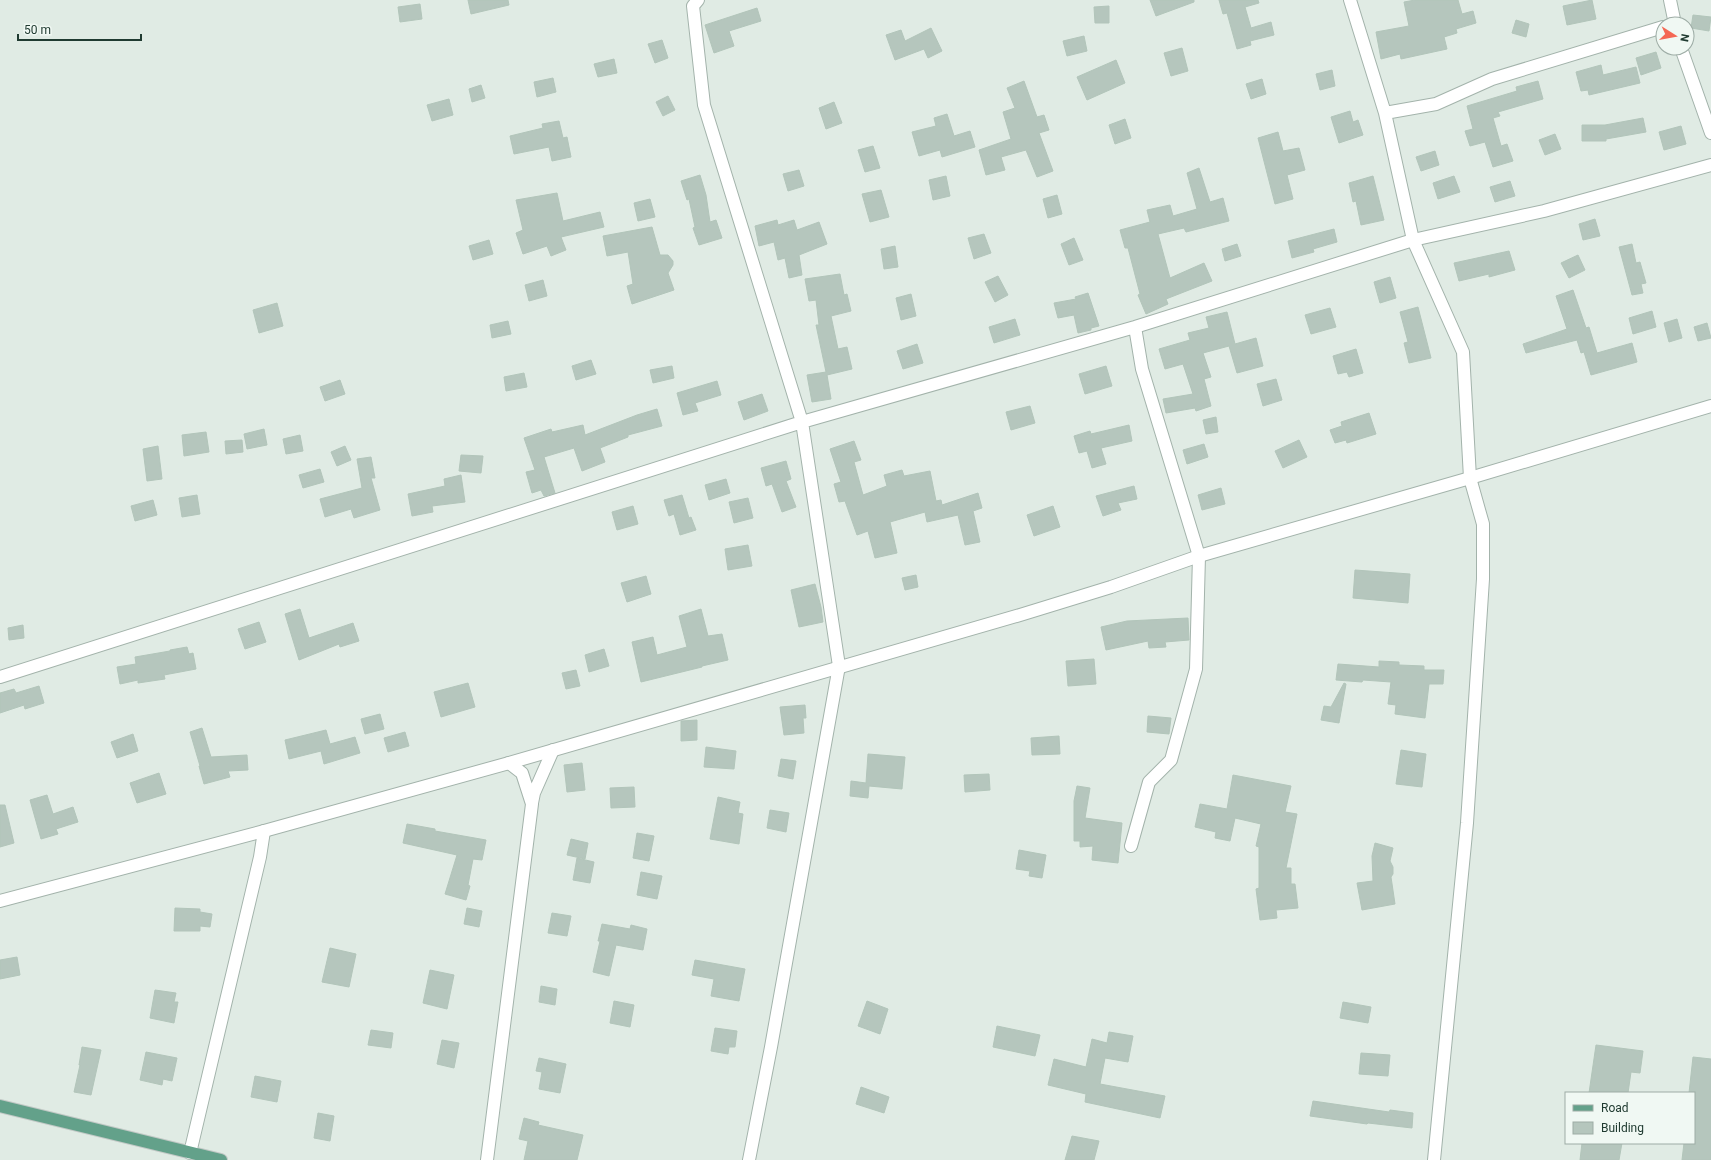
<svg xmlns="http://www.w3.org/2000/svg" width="1711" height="1160" font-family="Roboto,sans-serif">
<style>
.building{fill:#b5c6bd;stroke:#b2c5ba}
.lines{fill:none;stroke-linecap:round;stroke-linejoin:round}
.minor-casing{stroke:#a3b3ab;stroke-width:14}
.tertiary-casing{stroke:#a3b3ab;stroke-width:14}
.primary-casing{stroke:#c1c8c5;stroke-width:14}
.minor{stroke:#fff;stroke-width:12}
.tertiary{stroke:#fff;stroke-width:12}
.primary{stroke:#63a18a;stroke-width:12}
</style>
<rect width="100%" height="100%" fill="#e0ebe4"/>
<path class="building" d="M 468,0 L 508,0 L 509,5 L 471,14 Z
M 1150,0 L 1194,0 L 1194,2 L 1156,16 Z
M 1219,0 L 1258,0 L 1259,3 L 1245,7 L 1251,28 L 1271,22 L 1274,35 L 1250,41 L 1251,45 L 1237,49 L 1227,13 L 1223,14 Z
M 1415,0 L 1458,0 L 1462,14 L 1473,11 L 1476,23 L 1456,29 L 1457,33 L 1444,37 L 1447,49 L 1401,59 L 1400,54 L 1381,59 L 1376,32 L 1409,26 L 1404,2 Z
M 1592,0 L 1596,19 L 1567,25 L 1563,6 Z
M 420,4 L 422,19 L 400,22 L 398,7 Z
M 1109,6 L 1109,23 L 1095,23 L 1094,7 Z
M 757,8 L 761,21 L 729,31 L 734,46 L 714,53 L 705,25 Z
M 1693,15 L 1711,17 L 1709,31 L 1691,28 Z
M 1516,20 L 1529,24 L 1526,37 L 1512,33 Z
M 931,28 L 942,51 L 928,58 L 924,49 L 895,60 L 886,35 L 901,30 L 905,41 Z
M 1084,36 L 1087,51 L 1067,56 L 1063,41 Z
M 662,40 L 668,58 L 655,63 L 648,44 Z
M 1182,48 L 1188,71 L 1171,76 L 1164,53 Z
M 1656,52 L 1661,68 L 1641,75 L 1636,58 Z
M 614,59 L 617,73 L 598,77 L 594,64 Z
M 1116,60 L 1125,83 L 1087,100 L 1077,77 Z
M 1601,65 L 1603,75 L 1636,67 L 1640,83 L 1589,95 L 1588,90 L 1581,91 L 1576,72 Z
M 1332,70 L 1335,86 L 1320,90 L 1316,74 Z
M 553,78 L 556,92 L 537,97 L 534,82 Z
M 1262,79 L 1266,94 L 1251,99 L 1246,84 Z
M 1024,81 L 1037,117 L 1044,115 L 1049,130 L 1039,133 L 1053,171 L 1037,177 L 1026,150 L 1001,157 L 1005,170 L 986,175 L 979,150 L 1011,139 L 1003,112 L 1015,108 L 1007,88 Z
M 1538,81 L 1543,99 L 1498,112 L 1500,116 L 1493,118 L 1501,146 L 1507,144 L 1513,161 L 1493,167 L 1485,142 L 1470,146 L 1465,131 L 1473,129 L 1467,106 L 1517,91 L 1516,87 Z
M 481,85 L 485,98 L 472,102 L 469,89 Z
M 668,96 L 675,110 L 663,116 L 656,102 Z
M 449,99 L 453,115 L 432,121 L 427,105 Z
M 834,102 L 842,123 L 826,129 L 819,108 Z
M 1350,111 L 1353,122 L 1358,120 L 1363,135 L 1339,143 L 1331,117 Z
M 947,114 L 954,136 L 970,131 L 975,147 L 942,157 L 940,150 L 919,156 L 912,132 L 936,126 L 934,118 Z
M 1643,118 L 1646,132 L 1606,139 L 1606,141 L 1582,141 L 1582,125 L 1605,125 Z
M 1125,119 L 1131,138 L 1115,144 L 1109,125 Z
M 559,121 L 563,138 L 567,137 L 571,157 L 552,161 L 549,147 L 514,154 L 510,136 L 543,128 L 542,124 Z
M 1681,126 L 1686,144 L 1664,150 L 1659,132 Z
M 1278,132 L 1283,151 L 1299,148 L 1305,170 L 1287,175 L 1293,199 L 1275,204 L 1258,138 Z
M 1555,134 L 1561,149 L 1545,155 L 1539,140 Z
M 873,146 L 880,168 L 865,172 L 858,150 Z
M 1435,151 L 1439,165 L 1421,171 L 1416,157 Z
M 1199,168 L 1210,202 L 1223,198 L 1229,221 L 1186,232 L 1184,228 L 1158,234 L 1170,278 L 1204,263 L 1212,281 L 1166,299 L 1168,304 L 1146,314 L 1138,295 L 1140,294 L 1128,248 L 1125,248 L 1120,230 L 1150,222 L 1147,210 L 1170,205 L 1173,216 L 1197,209 L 1187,173 Z
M 799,170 L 804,186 L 788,191 L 783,174 Z
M 700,175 L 706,195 L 710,222 L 716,220 L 722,238 L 699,245 L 693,228 L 695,227 L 689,199 L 687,200 L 681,181 Z
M 946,176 L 950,196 L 933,200 L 929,180 Z
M 1373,176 L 1384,220 L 1361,225 L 1356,201 L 1353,202 L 1349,183 Z
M 1454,176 L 1460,192 L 1438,199 L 1433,183 Z
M 1510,181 L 1515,196 L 1495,202 L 1490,187 Z
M 881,190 L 889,217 L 870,222 L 862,194 Z
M 557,193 L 563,221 L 600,212 L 604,227 L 561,237 L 566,250 L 551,256 L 547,246 L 523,254 L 516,233 L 523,230 L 516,200 Z
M 1057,195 L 1062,214 L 1048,218 L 1043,199 Z
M 650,199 L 655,217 L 638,221 L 634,203 Z
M 1595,219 L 1600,236 L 1583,240 L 1579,224 Z
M 777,220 L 778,225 L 794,220 L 797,230 L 819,222 L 827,244 L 799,255 L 802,275 L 789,278 L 785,258 L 778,260 L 774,242 L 759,246 L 755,226 Z
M 652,227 L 660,255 L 668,255 L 673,261 L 673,265 L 668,273 L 674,290 L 632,304 L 627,286 L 633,284 L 628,252 L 607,256 L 603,236 Z
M 1334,229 L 1337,242 L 1313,249 L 1314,252 L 1292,258 L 1288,241 Z
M 984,234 L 991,253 L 974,259 L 968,238 Z
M 1074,238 L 1083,260 L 1069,265 L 1061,244 Z
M 489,240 L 493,254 L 473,260 L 469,246 Z
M 1237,244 L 1241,256 L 1225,261 L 1222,249 Z
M 1632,244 L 1636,263 L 1640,262 L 1646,283 L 1641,284 L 1643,293 L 1632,295 L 1619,247 Z
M 895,246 L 898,267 L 884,269 L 881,249 Z
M 1509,251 L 1515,270 L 1489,277 L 1489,274 L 1459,281 L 1454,263 Z
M 1578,255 L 1585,270 L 1569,278 L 1561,263 Z
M 840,274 L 844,295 L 847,294 L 851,311 L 831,316 L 838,349 L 847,347 L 852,369 L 827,375 L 831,399 L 812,402 L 807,375 L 826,372 L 816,325 L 819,325 L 816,300 L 809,301 L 805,279 Z
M 998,276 L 1008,295 L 995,302 L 985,282 Z
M 1390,277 L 1396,298 L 1380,303 L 1374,282 Z
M 543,280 L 547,296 L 529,301 L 525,285 Z
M 1573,290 L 1586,328 L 1589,327 L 1597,353 L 1632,343 L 1637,362 L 1591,375 L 1584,352 L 1581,353 L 1577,340 L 1526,353 L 1523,344 L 1567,329 L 1556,296 Z
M 1088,293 L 1099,326 L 1091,328 L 1091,330 L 1078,333 L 1074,315 L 1058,318 L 1054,303 L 1076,299 L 1075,297 Z
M 911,294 L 916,316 L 901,320 L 896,298 Z
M 277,303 L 283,326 L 259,333 L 253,310 Z
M 1418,307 L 1431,358 L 1409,363 L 1404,343 L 1408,342 L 1400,312 Z
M 1330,308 L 1336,327 L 1311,334 L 1305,315 Z
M 1652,311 L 1656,327 L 1633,334 L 1629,318 Z
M 1227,312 L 1235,344 L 1256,338 L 1263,366 L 1237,373 L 1229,346 L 1203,353 L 1211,377 L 1204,379 L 1211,406 L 1196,411 L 1195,408 L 1166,413 L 1163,399 L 1193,394 L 1183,364 L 1165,369 L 1159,349 L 1190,340 L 1188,333 L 1209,328 L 1206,317 Z
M 1015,319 L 1020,335 L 994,343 L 989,327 Z
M 1677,319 L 1682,338 L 1669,342 L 1664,323 Z
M 508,321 L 511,334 L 492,338 L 490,325 Z
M 1707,323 L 1711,338 L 1698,341 L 1694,327 Z
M 917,344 L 923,363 L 903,369 L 897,351 Z
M 1356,349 L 1363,373 L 1349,377 L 1347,372 L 1338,374 L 1333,356 Z
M 591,360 L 596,374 L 576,380 L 572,366 Z
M 672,366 L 674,378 L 653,383 L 650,370 Z
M 1106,366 L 1112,386 L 1085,394 L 1079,374 Z
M 524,373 L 527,387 L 506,391 L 504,377 Z
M 1276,379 L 1282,400 L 1263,406 L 1257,384 Z
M 340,380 L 345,394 L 325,401 L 320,387 Z
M 717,381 L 721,395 L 695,403 L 698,411 L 683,415 L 677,393 Z
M 762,394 L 768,411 L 744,420 L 738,402 Z
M 1030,406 L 1035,423 L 1011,430 L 1006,412 Z
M 657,409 L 662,426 L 628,435 L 628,437 L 600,448 L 605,462 L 582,471 L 574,448 L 544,457 L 555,493 L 544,496 L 541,490 L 532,493 L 526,472 L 535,470 L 524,438 L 551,429 L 552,432 L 583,425 L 585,435 L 637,415 Z
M 1369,413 L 1376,434 L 1347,443 L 1346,440 L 1335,443 L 1330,430 L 1342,426 L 1341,422 Z
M 1216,417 L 1218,432 L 1206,434 L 1203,420 Z
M 1129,425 L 1132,441 L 1101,448 L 1106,464 L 1092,468 L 1087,451 L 1079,453 L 1074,436 L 1090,431 L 1091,434 Z
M 264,429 L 267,445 L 247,449 L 244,434 Z
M 206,432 L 209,452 L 184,456 L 182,435 Z
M 300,435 L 303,451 L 286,454 L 283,439 Z
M 242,440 L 243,452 L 226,454 L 225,441 Z
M 1299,440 L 1307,457 L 1283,468 L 1275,451 Z
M 854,441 L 861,460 L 854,462 L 863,495 L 887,486 L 884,475 L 902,470 L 904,476 L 930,471 L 936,501 L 941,500 L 942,505 L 978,493 L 982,508 L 973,511 L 980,542 L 965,545 L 958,515 L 927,522 L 925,512 L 890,522 L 897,553 L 875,558 L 868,531 L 857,535 L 845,501 L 839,502 L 834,484 L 841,482 L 830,449 Z
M 1204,444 L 1208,457 L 1187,464 L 1183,450 Z
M 158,446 L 162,479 L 147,481 L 143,449 Z
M 345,446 L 351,460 L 337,466 L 331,452 Z
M 461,455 L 483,456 L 481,473 L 459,471 Z
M 371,457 L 375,478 L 371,478 L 380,510 L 354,518 L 351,509 L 325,517 L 320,499 L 362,488 L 357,459 Z
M 786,461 L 791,479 L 786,481 L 796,507 L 782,512 L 772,484 L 766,486 L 761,468 Z
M 320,469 L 324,482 L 303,488 L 299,475 Z
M 461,475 L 465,502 L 432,506 L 433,512 L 412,516 L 408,494 L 445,486 L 444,479 Z
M 726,479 L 730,493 L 709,500 L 705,485 Z
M 1134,486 L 1137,499 L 1118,503 L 1121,510 L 1103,516 L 1096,496 Z
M 1221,488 L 1225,504 L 1202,510 L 1198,495 Z
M 197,495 L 200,514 L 182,517 L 179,498 Z
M 682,495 L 689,518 L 691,517 L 696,530 L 680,535 L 674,514 L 669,516 L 664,500 Z
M 748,498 L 753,518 L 734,523 L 729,502 Z
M 153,500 L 157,515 L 135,521 L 131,506 Z
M 633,506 L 638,524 L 617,530 L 612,512 Z
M 1053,506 L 1060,527 L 1034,536 L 1027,515 Z
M 748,545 L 752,566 L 728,570 L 725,549 Z
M 1355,570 L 1410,574 L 1408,603 L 1353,598 Z
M 916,575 L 918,587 L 905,590 L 902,578 Z
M 646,576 L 651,594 L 627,602 L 621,583 Z
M 815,584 L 821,607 L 823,622 L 799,627 L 791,590 Z
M 300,609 L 309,638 L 353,623 L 359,641 L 340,647 L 339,644 L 299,660 L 285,614 Z
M 701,609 L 708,636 L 722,634 L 728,660 L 702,666 L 702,667 L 641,682 L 632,642 L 653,637 L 657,655 L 687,647 L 679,616 Z
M 1188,618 L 1189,640 L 1165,642 L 1166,647 L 1149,648 L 1148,641 L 1106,650 L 1101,627 L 1127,621 Z
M 259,622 L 266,642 L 245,649 L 238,629 Z
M 23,625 L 24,638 L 9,640 L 8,628 Z
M 187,647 L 189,654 L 193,653 L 196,669 L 164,675 L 165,679 L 138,683 L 138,680 L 120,684 L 117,667 L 136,664 L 135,657 L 170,651 L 170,650 Z
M 604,649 L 609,666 L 589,672 L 585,655 Z
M 1094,659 L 1096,684 L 1068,686 L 1066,661 Z
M 1379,661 L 1399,662 L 1399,665 L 1424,666 L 1424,670 L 1444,670 L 1443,684 L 1429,684 L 1425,718 L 1395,714 L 1396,705 L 1388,704 L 1391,682 L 1363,680 L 1362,682 L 1336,680 L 1338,664 L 1379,667 Z
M 576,670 L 580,686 L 566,689 L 562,673 Z
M 468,683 L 475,707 L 441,717 L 434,692 Z
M 1344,683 L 1346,684 L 1339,723 L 1321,720 L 1324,706 L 1331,707 Z
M 39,686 L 44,703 L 25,709 L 24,705 L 0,713 L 0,693 L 14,689 L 16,693 Z
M 805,705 L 806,718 L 803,718 L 804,733 L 784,735 L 780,707 Z
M 380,714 L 384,729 L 365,734 L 361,719 Z
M 1148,716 L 1171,718 L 1169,734 L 1147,732 Z
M 697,720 L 697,740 L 681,741 L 681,721 Z
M 202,728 L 211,757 L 247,755 L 248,770 L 228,771 L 230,777 L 204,784 L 199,766 L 200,766 L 190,732 Z
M 326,730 L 330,744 L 355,737 L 360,753 L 324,764 L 321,751 L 289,759 L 285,740 Z
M 405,732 L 409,746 L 388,752 L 384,738 Z
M 133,734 L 138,751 L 117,758 L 111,742 Z
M 1059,736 L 1060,754 L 1032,755 L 1031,738 Z
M 706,747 L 736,751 L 734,769 L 704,767 Z
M 1401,750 L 1426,754 L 1422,787 L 1396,784 Z
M 868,754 L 905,757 L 902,789 L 869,786 L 868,798 L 850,796 L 851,781 L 866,783 Z
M 781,759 L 796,761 L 793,779 L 778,776 Z
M 582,763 L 585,790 L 567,792 L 564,765 Z
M 159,773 L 166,794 L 137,803 L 130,783 Z
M 989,774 L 990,790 L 965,792 L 964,775 Z
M 1233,775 L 1291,786 L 1285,812 L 1297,814 L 1286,868 L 1291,868 L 1291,884 L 1295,884 L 1298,908 L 1276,910 L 1277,918 L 1260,920 L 1256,889 L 1259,888 L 1259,847 L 1256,846 L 1261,824 L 1235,818 L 1230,841 L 1215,838 L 1216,832 L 1195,827 L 1200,804 L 1227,809 Z
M 1077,786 L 1090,788 L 1085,818 L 1122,823 L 1118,863 L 1092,860 L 1093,846 L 1080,847 L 1080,841 L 1074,841 L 1074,801 Z
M 634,787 L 635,807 L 611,808 L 610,788 Z
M 47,795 L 53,814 L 73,807 L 78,822 L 56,829 L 58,834 L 41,839 L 30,800 Z
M 718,797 L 740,802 L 738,813 L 743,814 L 739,844 L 710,839 Z
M 0,805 L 5,805 L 14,843 L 0,847 Z
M 770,810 L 789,813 L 786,832 L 767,828 Z
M 407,824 L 435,829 L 435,831 L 486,840 L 482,860 L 473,859 L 468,885 L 470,886 L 466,900 L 445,894 L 457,855 L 403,843 Z
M 637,833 L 654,836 L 649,861 L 633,858 Z
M 571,839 L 588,843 L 585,859 L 567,855 Z
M 1375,843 L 1393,848 L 1390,861 L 1393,867 L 1393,874 L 1391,877 L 1395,904 L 1362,910 L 1357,883 L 1373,881 L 1372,856 Z
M 1019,850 L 1046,855 L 1042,878 L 1029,876 L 1030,871 L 1016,869 Z
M 577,858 L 594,862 L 590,883 L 573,880 Z
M 641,872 L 662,876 L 657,899 L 637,895 Z
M 175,908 L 200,909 L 200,912 L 212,914 L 210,927 L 200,926 L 200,931 L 174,931 Z
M 467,908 L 482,911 L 479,927 L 464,924 Z
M 552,913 L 571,916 L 567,936 L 548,933 Z
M 602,924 L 630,929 L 631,925 L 647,929 L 643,950 L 616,945 L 609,976 L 593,972 L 600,941 L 598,941 Z
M 330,948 L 356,954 L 349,987 L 322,982 Z
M 17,957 L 20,975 L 0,979 L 0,960 Z
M 695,960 L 745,969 L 739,1001 L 711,996 L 714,979 L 692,975 Z
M 430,970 L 454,975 L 447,1009 L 423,1003 Z
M 541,986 L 557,989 L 555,1005 L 539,1002 Z
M 155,990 L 176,993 L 174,1002 L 178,1002 L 174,1023 L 150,1018 Z
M 614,1001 L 634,1005 L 630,1027 L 610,1023 Z
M 867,1001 L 888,1009 L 880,1034 L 858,1026 Z
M 1343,1002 L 1371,1007 L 1368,1023 L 1340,1018 Z
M 997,1026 L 1040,1035 L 1035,1056 L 993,1047 Z
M 715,1028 L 737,1031 L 735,1047 L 729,1047 L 728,1054 L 711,1051 Z
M 371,1030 L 393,1033 L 391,1048 L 368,1045 Z
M 1109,1032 L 1133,1036 L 1128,1062 L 1105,1058 L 1100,1084 L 1165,1096 L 1160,1118 L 1085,1102 L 1086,1094 L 1048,1085 L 1054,1059 L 1086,1067 L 1092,1039 L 1107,1043 Z
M 442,1040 L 459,1043 L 454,1068 L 437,1064 Z
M 1596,1045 L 1643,1051 L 1640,1073 L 1631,1072 L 1628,1093 L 1589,1093 Z
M 82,1047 L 101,1050 L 91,1095 L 74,1092 L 80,1065 L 79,1065 Z
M 146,1052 L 177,1058 L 172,1081 L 163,1079 L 162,1085 L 140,1080 Z
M 1361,1053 L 1390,1055 L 1388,1076 L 1359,1074 Z
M 1693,1057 L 1711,1059 L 1711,1160 L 1682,1160 L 1684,1143 L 1694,1143 L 1694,1093 L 1689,1093 Z
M 539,1058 L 566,1064 L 560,1093 L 539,1089 L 542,1072 L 536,1071 Z
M 255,1076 L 281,1081 L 277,1102 L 251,1097 Z
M 861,1087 L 889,1097 L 884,1113 L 856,1104 Z
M 1313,1101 L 1389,1112 L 1390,1110 L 1413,1113 L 1412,1128 L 1368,1123 L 1367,1124 L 1310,1116 Z
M 318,1113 L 334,1116 L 330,1141 L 314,1138 Z
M 524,1118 L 539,1122 L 538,1125 L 583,1135 L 577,1160 L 524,1160 L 528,1141 L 519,1139 Z
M 1072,1136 L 1099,1141 L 1094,1160 L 1065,1160 Z
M 1582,1143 L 1622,1143 L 1619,1160 L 1580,1160 Z"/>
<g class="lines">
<defs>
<path id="minor" d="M 698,0 L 693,6 L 704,105 L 802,422 L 839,666 L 771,1047 L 749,1160
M 1350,0 L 1385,113 L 1413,240 L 1463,352 L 1470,478 L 1483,524 L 1483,579 L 1467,823 L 1434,1160
M 1670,0 L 1675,24
M 1681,48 L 1711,133
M 1385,113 L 1436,104 L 1492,79 L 1663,27
M 0,677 L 802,422 L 1135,327 L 1413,240 L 1544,211 L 1711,165
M 532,803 L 534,793 L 553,750
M 1131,846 L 1149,782 L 1171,760 L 1196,669 L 1199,556 L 1142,369 L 1135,327
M 190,1153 L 260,857 L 264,831
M 487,1160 L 532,804 L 522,773 L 509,763"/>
<path id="tertiary" d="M 0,901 L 264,831 L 509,763 L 1020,615 L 1111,587 L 1199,556 L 1470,478 L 1711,406"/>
<path id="primary" d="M 0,1106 L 221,1160"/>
</defs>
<use href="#minor" class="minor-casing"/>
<use href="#tertiary" class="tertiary-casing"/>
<use href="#primary" class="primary-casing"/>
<use href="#minor" class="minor"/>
<use href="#tertiary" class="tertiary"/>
<use href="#primary" class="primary"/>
</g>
<rect x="1565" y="1092" width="130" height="52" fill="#f0f8f3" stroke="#9daca5"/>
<rect x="1573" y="1105" width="20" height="6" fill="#63a18a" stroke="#9daca5"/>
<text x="1601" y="1112" font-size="12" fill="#203b31">Road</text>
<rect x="1573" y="1122" width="20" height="12" fill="#b5c6bd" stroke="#9daca5"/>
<text x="1601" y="1132" font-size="12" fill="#203b31">Building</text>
<g transform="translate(1675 36) rotate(101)"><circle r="19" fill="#f0f8f3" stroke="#9daca5"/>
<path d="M0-3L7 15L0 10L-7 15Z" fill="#f46754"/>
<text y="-6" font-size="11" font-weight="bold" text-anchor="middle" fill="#203b31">N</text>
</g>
<path d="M18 34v6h123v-6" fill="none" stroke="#203b31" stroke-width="2"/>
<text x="24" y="34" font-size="12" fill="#203b31" stroke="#f0f8f3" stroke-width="3" paint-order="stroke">50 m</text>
</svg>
